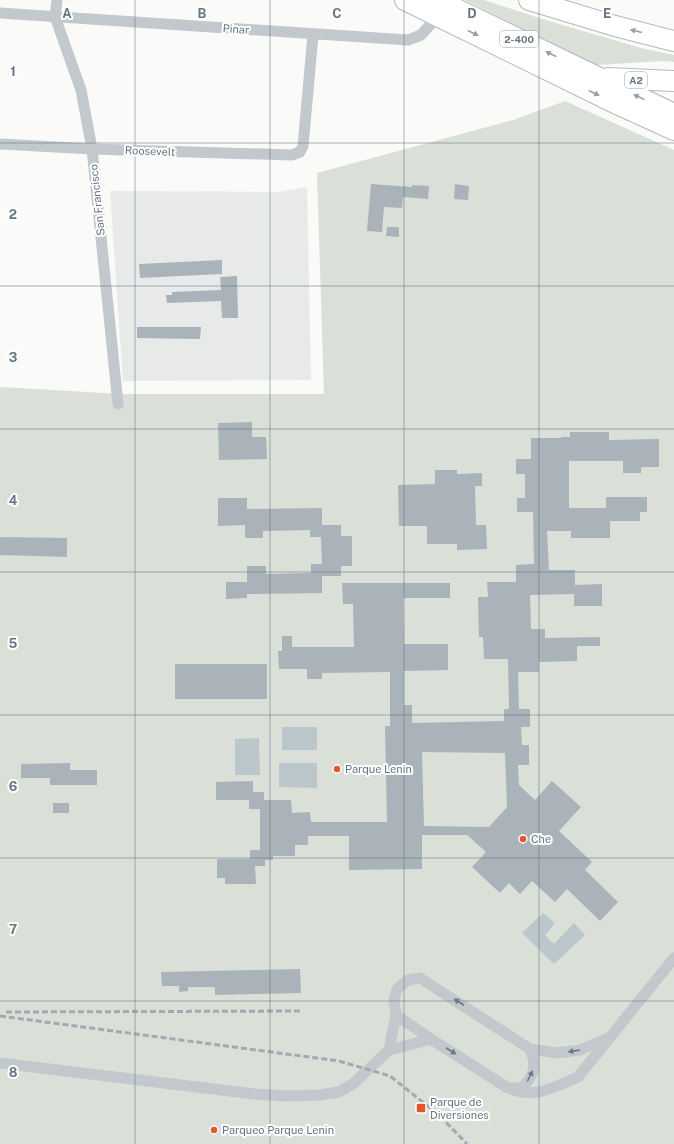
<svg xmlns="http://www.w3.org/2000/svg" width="674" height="1144" font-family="'Public Sans',sans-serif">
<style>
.built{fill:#e8e9e9}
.green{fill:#dadfd7}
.water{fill:#bbc7cb}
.building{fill:#aab3b9;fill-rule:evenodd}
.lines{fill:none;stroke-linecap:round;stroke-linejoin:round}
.highway-casing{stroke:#b4b9bd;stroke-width:22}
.street{stroke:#c3c8cc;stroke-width:11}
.highway{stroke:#fff;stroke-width:20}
.rail{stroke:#a2aab0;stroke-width:3;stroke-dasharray:6 3;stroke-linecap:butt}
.oneway{fill:#939fa8}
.oneway2{fill:#6a7a87}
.grid{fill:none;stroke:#657683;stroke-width:1;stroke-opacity:0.55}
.poi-dot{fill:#e4572e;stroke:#fff;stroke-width:1.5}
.labels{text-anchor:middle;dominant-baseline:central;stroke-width:4;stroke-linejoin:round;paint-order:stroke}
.shield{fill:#fff;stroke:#939fa8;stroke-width:1}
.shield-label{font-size:10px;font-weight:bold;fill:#657683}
.street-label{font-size:11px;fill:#657683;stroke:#fff}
.poi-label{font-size:11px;fill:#657683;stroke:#fff;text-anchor:start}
.grid-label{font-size:13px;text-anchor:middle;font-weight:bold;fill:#657683;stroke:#fff;stroke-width:4;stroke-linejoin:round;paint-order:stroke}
</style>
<rect width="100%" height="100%" fill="#fafaf8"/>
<path class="built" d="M 307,187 L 311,380 L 123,381 L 110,191 L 278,192 Z"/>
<path class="green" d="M 465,0 L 484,0 L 542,19 L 641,48 L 674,55 L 674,62 L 663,61 L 596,65 Z
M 565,101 L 674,150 L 674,1144 L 0,1144 L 0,387 L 122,394 L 324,394 L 317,173 L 513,120 Z"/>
<path class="water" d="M 282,727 L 317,727 L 317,750 L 282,750 Z
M 259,738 L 260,775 L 235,775 L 235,739 Z
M 279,763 L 317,763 L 317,788 L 279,787 Z
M 543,913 L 555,923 L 545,935 L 554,944 L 574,923 L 585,935 L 554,964 L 522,933 Z"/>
<path class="building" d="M 371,184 L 412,187 L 412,185 L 429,186 L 428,199 L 403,197 L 402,208 L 384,207 L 382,232 L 367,231 Z
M 455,184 L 469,186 L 468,200 L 454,199 Z
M 387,227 L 399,227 L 399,237 L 386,236 Z
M 222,260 L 222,274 L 140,278 L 139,264 Z
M 237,276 L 238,318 L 222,318 L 221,301 L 167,303 L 166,295 L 172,295 L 172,292 L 221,290 L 220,277 Z
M 137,327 L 201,327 L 200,339 L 137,338 Z
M 252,422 L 252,437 L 266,437 L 267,459 L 219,460 L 218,423 Z
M 570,432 L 609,432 L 609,440 L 659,439 L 659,467 L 641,467 L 641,473 L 623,473 L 623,461 L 569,461 L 569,508 L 606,508 L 606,497 L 647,497 L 647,512 L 640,512 L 640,521 L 610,521 L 610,538 L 571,538 L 571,531 L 547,531 L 549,570 L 575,570 L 575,585 L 602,584 L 602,606 L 574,606 L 574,594 L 530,595 L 531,629 L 545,629 L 545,638 L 600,637 L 600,646 L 577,646 L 577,661 L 539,662 L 539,672 L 518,672 L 519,709 L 530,709 L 530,727 L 521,727 L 522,745 L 529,745 L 529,765 L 518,765 L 519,785 L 535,800 L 552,781 L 581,807 L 559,831 L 592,862 L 585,870 L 618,902 L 600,921 L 567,889 L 555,902 L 532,881 L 520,894 L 509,883 L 500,893 L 472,867 L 486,852 L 467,835 L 422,835 L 422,869 L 349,870 L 349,836 L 308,836 L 308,845 L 295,845 L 295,856 L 273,856 L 273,860 L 265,860 L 265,866 L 255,866 L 256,884 L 225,884 L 225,878 L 217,878 L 217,859 L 250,859 L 250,850 L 260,850 L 260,809 L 249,809 L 249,800 L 216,800 L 216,782 L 253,781 L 253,792 L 264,792 L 264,800 L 291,800 L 292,813 L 310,812 L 311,822 L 387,822 L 385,726 L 390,726 L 390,672 L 322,673 L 322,679 L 307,679 L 307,669 L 279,669 L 278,651 L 282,651 L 282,636 L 292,636 L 292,647 L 354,647 L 353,604 L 343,604 L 342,583 L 450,583 L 450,598 L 403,598 L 404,644 L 448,644 L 448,670 L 404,671 L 404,705 L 412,705 L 412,723 L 504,721 L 504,709 L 509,709 L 508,659 L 484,659 L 483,637 L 479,637 L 478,597 L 488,597 L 487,582 L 516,582 L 516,565 L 534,564 L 533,512 L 517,512 L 517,498 L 525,498 L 525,474 L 516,474 L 516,459 L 531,459 L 531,438 L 561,438 L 561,437 L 570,437 ZM 422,752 L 505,753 L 507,807 L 489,827 L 424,826 Z
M 435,470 L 457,470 L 457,474 L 482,473 L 482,486 L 475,486 L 476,525 L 486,525 L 487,549 L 457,550 L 457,544 L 427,544 L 427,526 L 399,526 L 398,485 L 435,484 Z
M 218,498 L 247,498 L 247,509 L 322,508 L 322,525 L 341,525 L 341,536 L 352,536 L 352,566 L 341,566 L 341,576 L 322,576 L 322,593 L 247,594 L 247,598 L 226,599 L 226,582 L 247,582 L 247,566 L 266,566 L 266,574 L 311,573 L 311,564 L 322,564 L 321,537 L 310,537 L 310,530 L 263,531 L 263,538 L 245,538 L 245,525 L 218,526 Z
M 0,537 L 67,538 L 67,557 L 0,555 Z
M 175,664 L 267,664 L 267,699 L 175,699 Z
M 70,763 L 70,770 L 97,770 L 97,785 L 50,785 L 50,778 L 21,778 L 21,764 Z
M 53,803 L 69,803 L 69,813 L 53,813 Z
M 300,969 L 301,993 L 215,995 L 215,987 L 188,987 L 188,991 L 179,992 L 179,986 L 162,986 L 161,972 Z"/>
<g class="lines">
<defs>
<path id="highway" d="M 405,0 L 619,105 L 674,130
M 438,0 L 674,114
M 529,0 L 615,26 L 674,41
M 608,78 L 674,81"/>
</defs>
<use href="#highway" class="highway-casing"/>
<path class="street" d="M 57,0 L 55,17 L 81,90 L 92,149 L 118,404
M 0,13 L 408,40 L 421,35 L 438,16
M 0,144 L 92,149 L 292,155 L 300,152 L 303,146 L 313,35
M 396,1015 L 431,1039
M 389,1050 L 396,1015 L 394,1001 L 397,989 L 408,980 L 420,978 L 530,1049 L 557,1053 L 580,1050 L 606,1039
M 0,1063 L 254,1094 L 286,1096 L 319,1095 L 339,1092 L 354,1083 L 389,1050 L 431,1039 L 508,1088 C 535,1099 553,1088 578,1077 L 674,958
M 512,1088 L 522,1088 C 535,1074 537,1066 530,1049"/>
<use href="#highway" class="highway"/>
<path class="rail" d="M 6,1012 L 303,1011
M 0,1016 L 339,1061 L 390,1076 L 439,1115 L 467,1144"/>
</g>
<defs><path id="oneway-solid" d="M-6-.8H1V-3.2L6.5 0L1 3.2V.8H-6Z"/></defs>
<g class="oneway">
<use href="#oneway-solid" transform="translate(636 31) rotate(-166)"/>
<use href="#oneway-solid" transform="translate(473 33) rotate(26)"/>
<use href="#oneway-solid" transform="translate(551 54) rotate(-154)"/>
<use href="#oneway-solid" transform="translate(594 93) rotate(26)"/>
<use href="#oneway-solid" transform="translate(639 97) rotate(-154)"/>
</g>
<g class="oneway2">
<use href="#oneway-solid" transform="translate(459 1002) rotate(-147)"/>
<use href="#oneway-solid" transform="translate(451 1051) rotate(33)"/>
<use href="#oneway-solid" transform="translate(574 1051) rotate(171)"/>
<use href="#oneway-solid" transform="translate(530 1076) rotate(-63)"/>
</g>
<path class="grid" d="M 135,0 L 135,1144M 270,0 L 270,1144M 404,0 L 404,1144M 539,0 L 539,1144M 0,143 L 674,143M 0,286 L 674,286M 0,429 L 674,429M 0,572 L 674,572M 0,715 L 674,715M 0,858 L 674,858M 0,1001 L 674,1001"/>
<g class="poi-dot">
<circle cx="337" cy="769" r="4"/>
<circle cx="523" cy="839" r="4"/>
<rect x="416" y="1103" width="10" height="10" rx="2"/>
<circle cx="214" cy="1130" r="4"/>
</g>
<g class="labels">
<g class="shield">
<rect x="500" y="31" width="38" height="16" rx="3"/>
<rect x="625" y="72" width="22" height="16" rx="3"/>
</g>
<g class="shield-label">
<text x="519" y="39">2-400</text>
<text x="636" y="80">A2</text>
</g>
<g class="street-label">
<text transform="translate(236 29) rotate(4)">Pinar</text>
<text transform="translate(150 151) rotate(2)">Roosevelt</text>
<text transform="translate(97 200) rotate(-96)">San Francisco</text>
</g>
<g class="poi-label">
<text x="345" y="769">Parque Lenin</text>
<text x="531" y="839">Che</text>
<text x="430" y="1102">Parque de<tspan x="430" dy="13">Diversiones</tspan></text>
<text x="222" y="1130">Parqueo Parque Lenin</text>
</g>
</g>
<g class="grid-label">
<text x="67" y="18">A</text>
<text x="202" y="18">B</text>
<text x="337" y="18">C</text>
<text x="472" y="18">D</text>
<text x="607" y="18">E</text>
<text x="13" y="76">1</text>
<text x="13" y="219">2</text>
<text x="13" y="362">3</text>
<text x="13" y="505">4</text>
<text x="13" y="648">5</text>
<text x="13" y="791">6</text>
<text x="13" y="934">7</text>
<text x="13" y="1077">8</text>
</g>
</svg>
